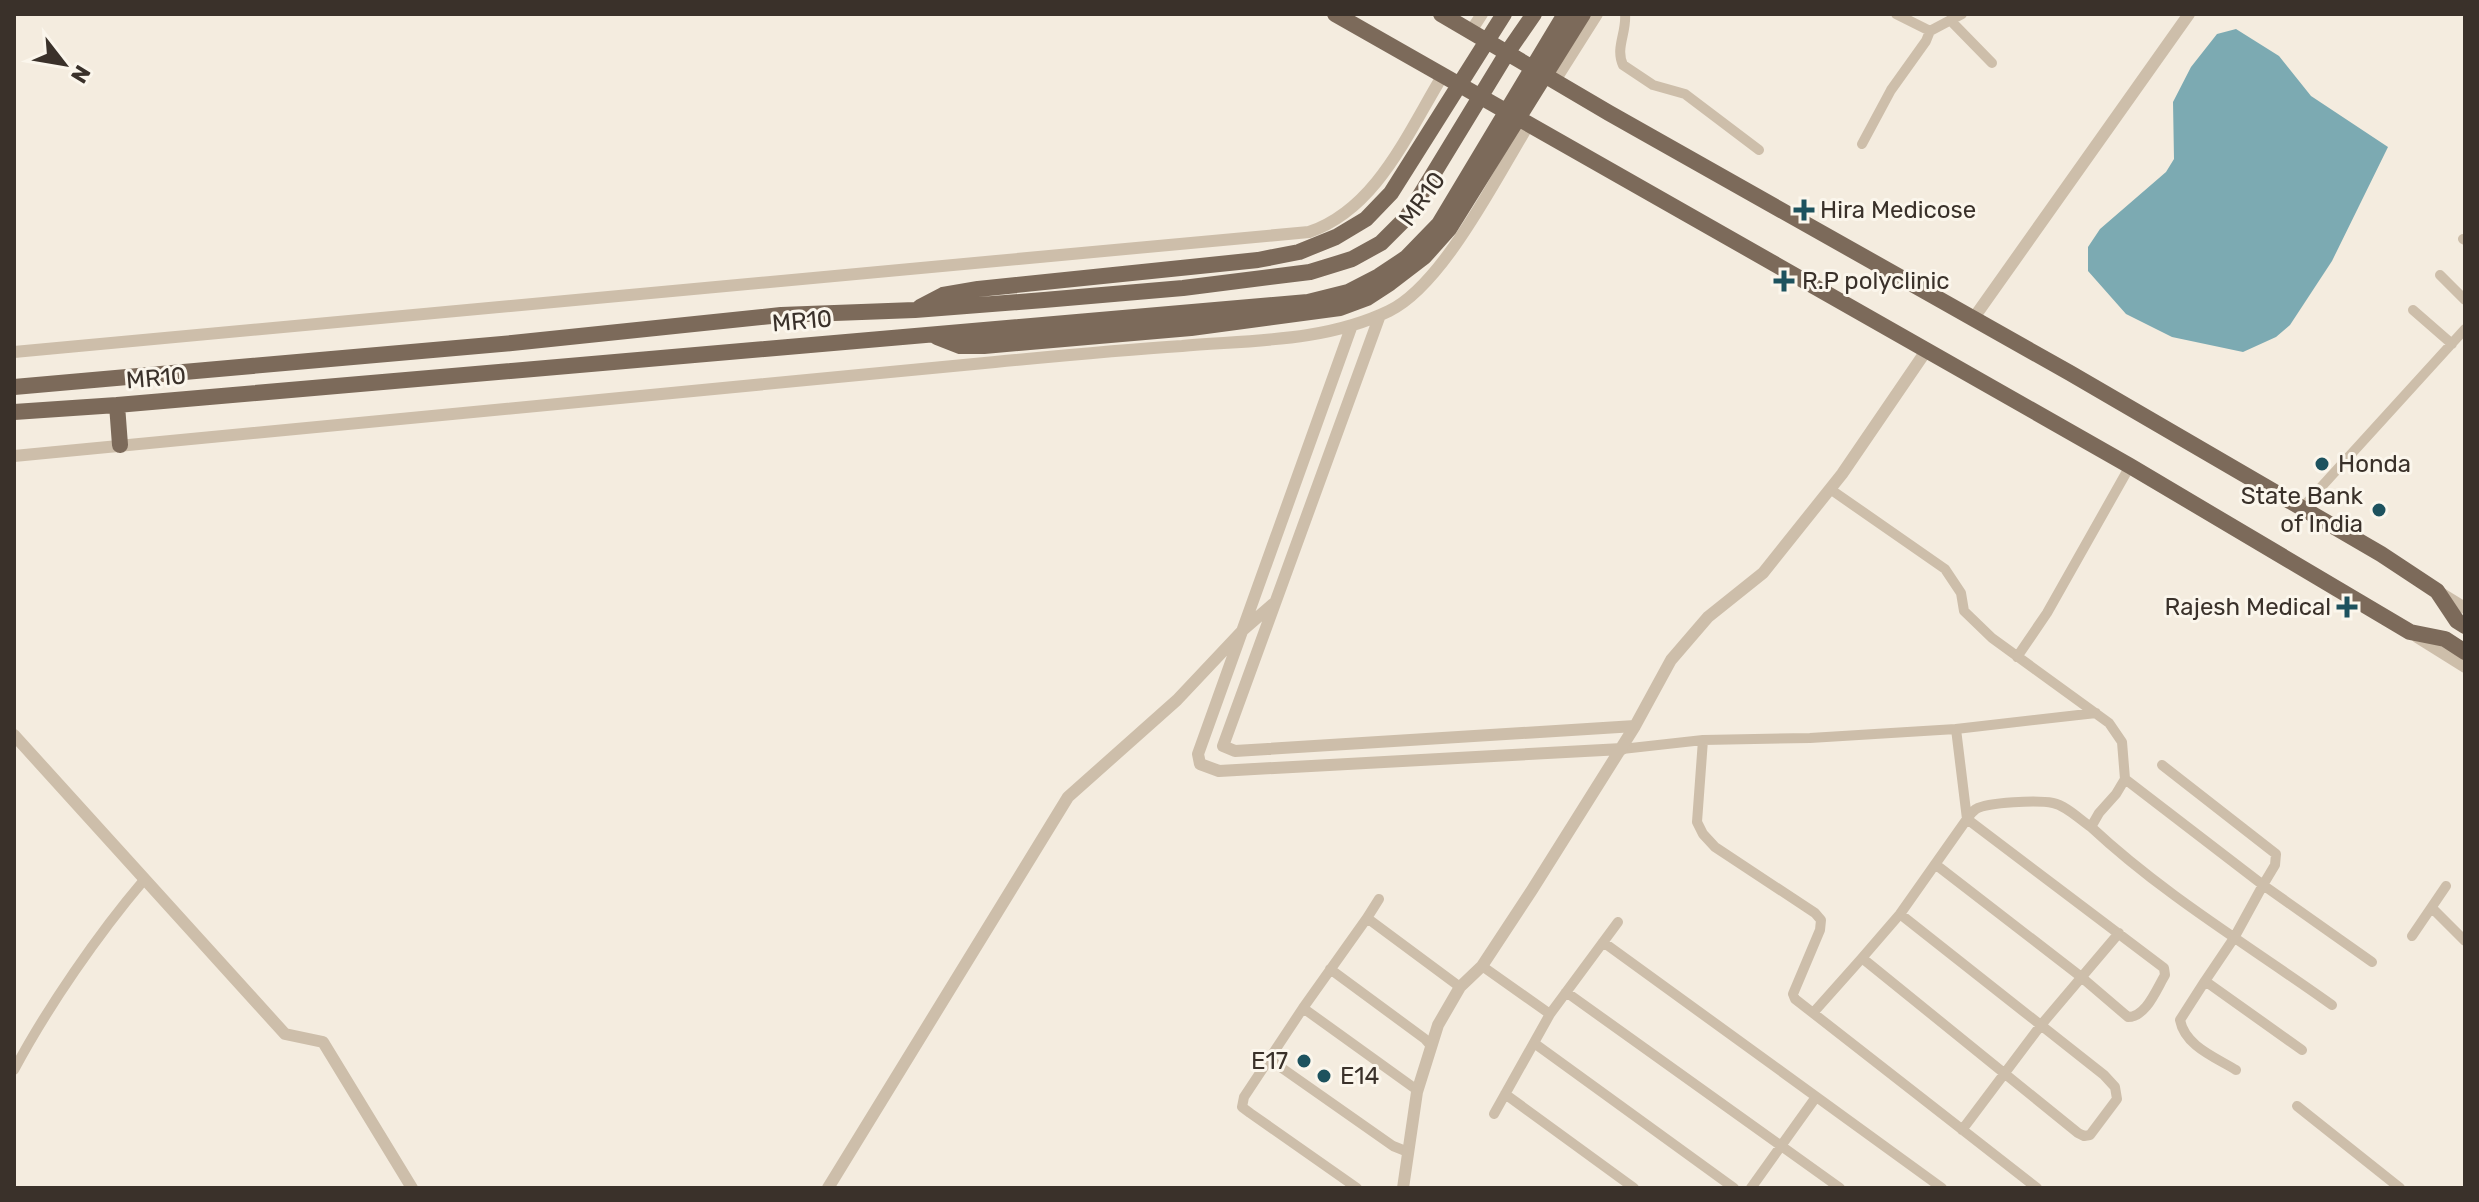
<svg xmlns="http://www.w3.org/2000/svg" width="2479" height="1202" font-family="Rubik,sans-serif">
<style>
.water{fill:#7caab2}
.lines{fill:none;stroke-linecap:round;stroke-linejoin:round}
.minor{stroke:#cdbeaa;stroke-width:10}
.tertiary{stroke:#cdbeaa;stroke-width:12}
.primary{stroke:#7c6a5a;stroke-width:16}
.poi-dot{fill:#1d525e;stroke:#fbf6ec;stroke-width:3}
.labels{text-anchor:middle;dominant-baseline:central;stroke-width:6;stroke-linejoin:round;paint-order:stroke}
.street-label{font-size:24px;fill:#3a312a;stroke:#fbf6ec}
.poi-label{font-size:24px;fill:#3a312a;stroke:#fbf6ec;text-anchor:start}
</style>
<rect width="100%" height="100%" fill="#f4ecdf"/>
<path class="water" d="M 2236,29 L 2279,56 L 2311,96 L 2388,147 L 2332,261 L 2290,325 L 2276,337 L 2243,352 L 2172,337 L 2126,314 L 2088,271 L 2088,247 L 2100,229 L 2166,172 L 2174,159 L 2173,102 L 2191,67 L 2217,34 Z"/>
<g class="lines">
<path class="minor" d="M 1625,14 C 1627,32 1615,48 1623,65 L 1653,85 L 1685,94 L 1759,150
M 1896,14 L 1930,31 L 1962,14
M 1950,20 L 1992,63
M 1862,144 L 1891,90 L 1926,41 L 1930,31
M 2463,239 L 2465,240
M 2440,275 L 2465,300
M 2413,310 L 2452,344
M 1830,489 L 1945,569 L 1961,593 L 1964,611 L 1992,638 L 2109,723 L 2122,742 L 2125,779 L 2116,794 L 2099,813 L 2091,827 C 2165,896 2251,947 2332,1005
M 2302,508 L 2465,329
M 2017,657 L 2047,613 L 2130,466
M 1956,729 L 1967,819
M 1703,740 L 1697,822 L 1703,834 L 1715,847 L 1815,913 L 1821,920 L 1820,930 L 1793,994 L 1795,999 L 2037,1188
M 1622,749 L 1703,740 L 1810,738 L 1956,729 L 2096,713
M 2162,765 L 2276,854 L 2275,865 L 2263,885 L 2372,962
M 2125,779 L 2263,885 L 2234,938 L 2205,981
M 1967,819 C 1969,816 1973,811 1976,809 C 1988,802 2038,800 2053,803 C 2067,806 2079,819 2091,827
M 2432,908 L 2465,941
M 1900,914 L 2104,1075 L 2115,1087 L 2117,1099 L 2090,1135 L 2084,1136 L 2078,1133 L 1862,958 L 1900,914 L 1967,819 L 2164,968 L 2165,975 C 2156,990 2146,1017 2128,1017 L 2080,976 L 1935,864
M 1367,918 L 1379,899
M 2412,936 L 2446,886
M 1603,942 L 1942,1188
M 1482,966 L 1550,1014
M 1330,969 L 1425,1039 L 1431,1046
M 1566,992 L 1840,1188
M 1303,1008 L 1367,918 L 1460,987
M 1813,1013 L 1862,958
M 1534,1043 L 1734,1188
M 1269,1059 L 1393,1146 L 1408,1152
M 14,1070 C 47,1008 98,934 144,880
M 2236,1070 C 2215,1057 2185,1046 2180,1020 L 2205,981 L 2302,1050
M 1505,1094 L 1634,1188
M 2297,1106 L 2400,1188
M 1494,1114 L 1550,1014 L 1618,922
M 1962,1130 L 2041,1025 L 2119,933
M 1357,1188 L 1250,1113 L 1242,1107 L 1244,1097 L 1303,1008 L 1417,1090
M 1751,1188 L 1816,1097"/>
<path class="tertiary" d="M 1471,31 L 1482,14
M 1554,82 L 1597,14
M 1380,315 L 1223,746 L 1235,751 L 1635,726
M 1973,319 L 2189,14
M 1352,325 L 1198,754 L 1200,764 L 1219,771 L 1622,749
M 14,352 L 1309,232 C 1377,209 1408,132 1443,75
M 14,456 C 341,424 668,392 995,362 C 1057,356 1119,350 1182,346 C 1251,340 1325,342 1389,311 C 1443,285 1497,176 1529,124
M 2439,592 L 2465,608
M 2417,637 L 2465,667
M 14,735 L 285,1034 L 323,1042 L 412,1188
M 828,1188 L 1068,797 L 1177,700 L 1243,630 L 1273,604
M 1403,1188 L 1417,1092 L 1438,1025 L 1460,987 L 1482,966 L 1532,890 L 1635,726 L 1671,660 L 1708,617 L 1763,573 L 1842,474 L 1926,351"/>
<path class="primary" d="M 1335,14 L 2130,466 L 2410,632 L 2445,639 L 2465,652
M 1441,14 L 1609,113 L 2070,373 L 2381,554 L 2437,591 L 2457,621 L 2465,626
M 920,307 L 943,295 L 978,289 L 1258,260 L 1299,252 L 1336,237 L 1366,219 L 1391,193 L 1504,14
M 937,337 L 960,346 L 984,346 L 1191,328 L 1340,308 L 1367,298 L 1390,283 L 1424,257 L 1449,229 L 1583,14
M 14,387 L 512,343 L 781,315 L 915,310 L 1044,300 L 1183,288 L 1310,272 L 1352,259 L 1381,243 L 1407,217 L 1507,53 L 1534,14
M 117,405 L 120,445
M 14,412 L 117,405 L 1308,302 L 1348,292 L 1379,276 L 1406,258 L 1439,224 L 1565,14"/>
</g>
<g class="poi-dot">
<path d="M1800 198h8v8h8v8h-8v8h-8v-8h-8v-8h8z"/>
<path d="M1780 269h8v8h8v8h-8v8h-8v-8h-8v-8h8z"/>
<circle cx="2322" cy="464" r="8"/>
<circle cx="2379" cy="510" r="8"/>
<path d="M2343 595h8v8h8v8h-8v8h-8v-8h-8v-8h8z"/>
<circle cx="1304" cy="1061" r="8"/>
<circle cx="1324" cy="1076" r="8"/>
</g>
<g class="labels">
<g class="street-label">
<text transform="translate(1422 199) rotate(-54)">MR10</text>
<text transform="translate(802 321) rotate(-5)">MR10</text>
<text transform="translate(156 378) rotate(-5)">MR10</text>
</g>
<g class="poi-label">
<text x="1820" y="210">Hira Medicose</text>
<text x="1802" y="281">R.P polyclinic</text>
<text x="2338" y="464">Honda</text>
<text x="2363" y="496" text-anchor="end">State Bank<tspan x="2363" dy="28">of India</tspan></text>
<text x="2331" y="607" text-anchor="end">Rajesh Medical</text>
<text x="1288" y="1061" text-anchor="end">E17</text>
<text x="1340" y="1076">E14</text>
</g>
</g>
<rect width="2479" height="1202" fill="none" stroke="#3a312a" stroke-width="32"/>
<g transform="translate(64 64) rotate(121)" stroke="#fbf6ec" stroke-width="6" paint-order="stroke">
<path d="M0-6L14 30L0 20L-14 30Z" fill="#3a312a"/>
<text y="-12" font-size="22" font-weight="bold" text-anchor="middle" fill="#3a312a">N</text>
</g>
</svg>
